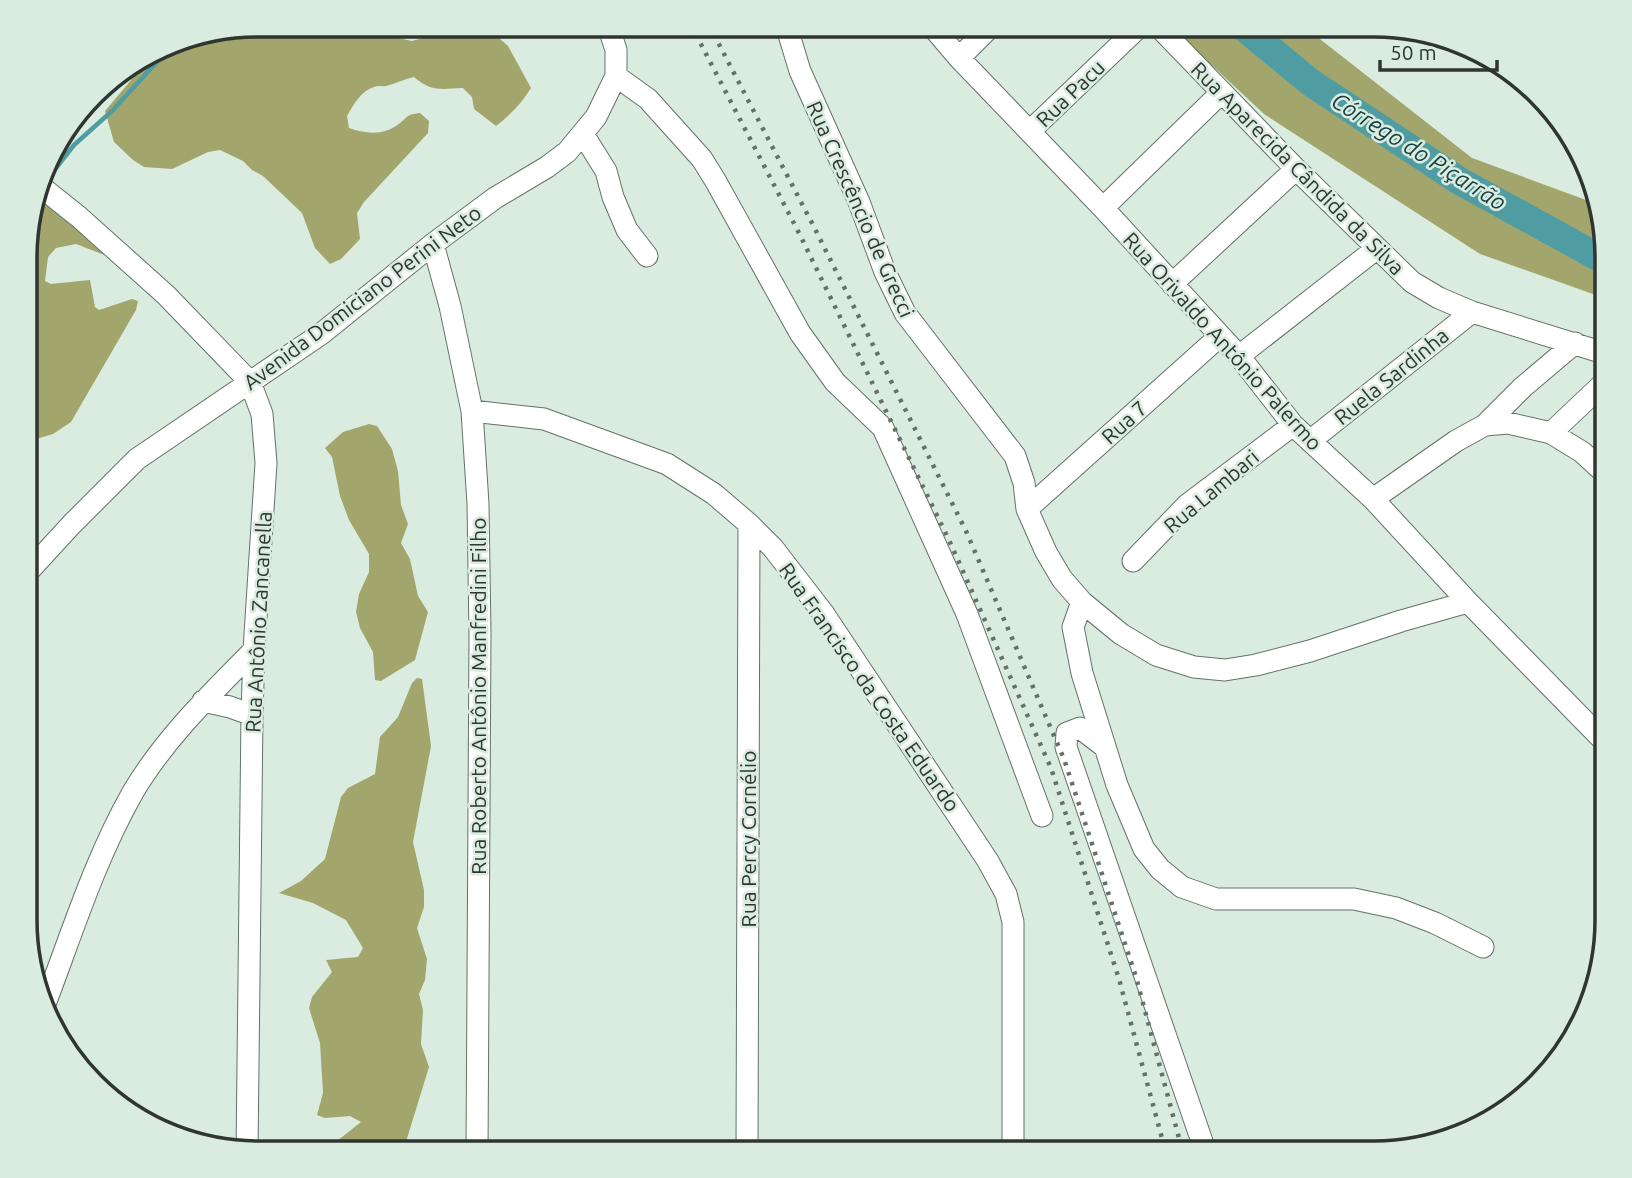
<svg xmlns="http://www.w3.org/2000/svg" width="1632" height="1178" font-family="Ubuntu,sans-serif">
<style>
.forest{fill:#a2a66d}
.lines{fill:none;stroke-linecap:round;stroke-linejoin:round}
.stream{stroke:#4f9da2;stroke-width:4.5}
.river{stroke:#4f9da2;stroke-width:28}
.minor-casing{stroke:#627368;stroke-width:23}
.minor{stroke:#fff;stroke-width:21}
.rail{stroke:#667069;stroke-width:4.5;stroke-dasharray:3.5 7;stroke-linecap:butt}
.labels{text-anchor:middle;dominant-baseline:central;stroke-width:5;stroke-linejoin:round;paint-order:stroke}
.street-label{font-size:21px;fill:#2f3631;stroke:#d9ecdf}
.water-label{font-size:23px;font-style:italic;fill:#193f41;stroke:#d9ecdf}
.rim{fill:none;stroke:#2f3631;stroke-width:3.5}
</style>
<rect width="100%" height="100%" fill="#d9ecdf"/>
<path class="forest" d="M 258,25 L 383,25 L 398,38 L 412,41 L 426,37 L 440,37 L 452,31 L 478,25 L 490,30 L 508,46 L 531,88 C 522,103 510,115 496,126 L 474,109 L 472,97 L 463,88 C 441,89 431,92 414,77 C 404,79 395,84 386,86 C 382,87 378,85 374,87 C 362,90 353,105 347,116 L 349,128 C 366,134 384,136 400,123 C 410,115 406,115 420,113 L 429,121 L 428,133 L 364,202 L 357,213 L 360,239 L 341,259 L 330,264 L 315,248 L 302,213 L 263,176 L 252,170 L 243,161 L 220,150 L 208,152 L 172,169 L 144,167 L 133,160 L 114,142 L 105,111 L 137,73 L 144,58 L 169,42 Z
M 1169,25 L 1302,25 L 1472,158 L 1597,204 L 1607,243 L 1607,299 L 1480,254 L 1264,114 Z
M 34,202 C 67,208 86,233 107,256 L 76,244 L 56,248 L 48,257 L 45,281 L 51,284 L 90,280 L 95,307 L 99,310 L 132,299 L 138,301 L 136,310 L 71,422 L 53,434 L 26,442 L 26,228 Z
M 369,424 L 377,426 L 392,449 L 398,471 L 401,505 L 408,524 L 401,543 L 410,559 L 418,596 L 428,612 L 415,660 L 381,681 L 375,680 L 373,652 L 360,628 L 356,612 L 359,594 L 369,572 L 369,554 L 349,520 L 340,496 L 332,457 L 325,448 L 343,432 Z
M 417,678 L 422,679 L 431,746 L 413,842 L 424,890 L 424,907 L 417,928 L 427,959 L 425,980 L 419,994 L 423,1010 L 421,1044 L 429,1067 L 405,1145 L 405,1153 L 334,1153 L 333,1150 L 337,1141 L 361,1122 L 350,1116 L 325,1118 L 317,1115 L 323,1093 L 320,1043 L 309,1008 L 312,997 L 332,972 L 326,960 L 358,957 L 363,948 L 346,920 L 313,903 L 279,893 L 301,881 L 325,859 L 341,797 L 348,788 L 375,774 L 380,737 L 398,717 L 412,683 Z"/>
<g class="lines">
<path class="stream" d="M 45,182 L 74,145 L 112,111 L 177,40"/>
<path class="river" d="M 1241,25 L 1310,82 L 1458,180 L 1607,262"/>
<defs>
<path id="minor" d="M 786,25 L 800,71 L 859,202 L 885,272 L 905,313 L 1015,456 L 1024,483 L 1027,509 L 1046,552 L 1062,579 L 1082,602 L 1121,634 L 1156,655 L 1194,667 L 1225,670 L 1256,665 L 1310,651 L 1401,621 L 1468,602
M 931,25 L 959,58 L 1103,208 L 1239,356 L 1293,425 L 1373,499 L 1468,602 L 1607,744
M 1157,25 L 1296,169 L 1412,282 L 1439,298 L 1472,312 L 1607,354
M 959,58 L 992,25
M 616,76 L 648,99 L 702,159 L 715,180 L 800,333 L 835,382 L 883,428 L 967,614 L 1042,816
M 1030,131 L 1141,25
M 583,134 L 606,171 L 613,197 L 627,230 L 647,256
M 39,185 L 79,217 L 166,295 L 250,382 L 262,414 L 266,463 L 254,650 L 252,715 L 247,1153
M 1103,208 L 1222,92
M 433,244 L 450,306 L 472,411 L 478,504 L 480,634 L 477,1153
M 1172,284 L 1296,169
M 1239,356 L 1376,249
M 472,411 L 544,419 L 667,464 L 714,494 L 749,524 L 773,548 L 824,614 L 988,861 L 1006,894 L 1013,922 L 1013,1153
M 1485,425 L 1523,387 L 1575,343
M 1551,433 L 1607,380
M 1310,441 L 1472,312
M 1373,499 L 1456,441 L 1485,425 L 1508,423 L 1551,433 L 1582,452 L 1607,475
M 1027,509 L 1220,336
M 1133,561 L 1187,505 L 1293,425
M 26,574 L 72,524 L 137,459 L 321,334 L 433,244 L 495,198 L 547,167 L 567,152 L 596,117 L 616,76 L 616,50 L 608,25
M 1082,602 L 1073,627 L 1082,673 L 1117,785 L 1144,849 L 1160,869 L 1182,887 L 1216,899 L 1354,899 L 1396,908 L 1435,923 L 1483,947
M 203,701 L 230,707 L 252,715
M 1105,747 L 1080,728 L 1067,733 L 1066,747 L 1206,1153
M 45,1004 C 72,933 95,859 133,792 C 165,738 210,695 254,650
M 747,1153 L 749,524"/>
</defs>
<use href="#minor" class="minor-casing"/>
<use href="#minor" class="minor"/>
<path class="rail" d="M 691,25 L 800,235 L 949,540 L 1051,768 L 1119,979 L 1166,1153
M 709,25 L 814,227 L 966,531 L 1064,759 L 1136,977 L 1183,1153"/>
</g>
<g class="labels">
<g class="street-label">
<text transform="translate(1070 93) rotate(-44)">Rua Pacu</text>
<text transform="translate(1298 168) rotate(45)">Rua Aparecida Cândida da Silva</text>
<text transform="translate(861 209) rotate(66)">Rua Crescêncio de Grecci</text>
<text transform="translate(362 297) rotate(-37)">Avenida Domiciano Perini Neto</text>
<text transform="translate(1223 341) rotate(48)">Rua Orivaldo Antônio Palermo</text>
<text transform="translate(1391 376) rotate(-39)">Ruela Sardinha</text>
<text transform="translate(1124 422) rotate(-42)">Rua 7</text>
<text transform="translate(1211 491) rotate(-40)">Rua Lambari</text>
<text transform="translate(258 622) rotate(-87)">Rua Antônio Zancanella</text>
<text transform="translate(870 687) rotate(55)">Rua Francisco da Costa Eduardo</text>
<text transform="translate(478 696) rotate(-90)">Rua Roberto Antônio Manfredini Filho</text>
<text transform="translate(748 839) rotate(-90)">Rua Percy Cornélio</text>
</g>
<g class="water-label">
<text transform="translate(1419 151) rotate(32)">Córrego do Piçarrão</text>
</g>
</g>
<path d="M0 0H1632V1178H0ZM258 37H1374A221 221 0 0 1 1595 258V920A221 221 0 0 1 1374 1141H258A221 221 0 0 1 37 920V258A221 221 0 0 1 258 37Z" fill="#d9ecdf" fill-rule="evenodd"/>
<path class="rim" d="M258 37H1374A221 221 0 0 1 1595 258V920A221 221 0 0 1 1374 1141H258A221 221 0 0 1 37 920V258A221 221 0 0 1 258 37Z"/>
<path d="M1380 60v10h117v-10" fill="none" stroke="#2f3631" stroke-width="3.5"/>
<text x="1390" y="60" font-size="21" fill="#2f3631" stroke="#d9ecdf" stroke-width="5" paint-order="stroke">50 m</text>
</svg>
